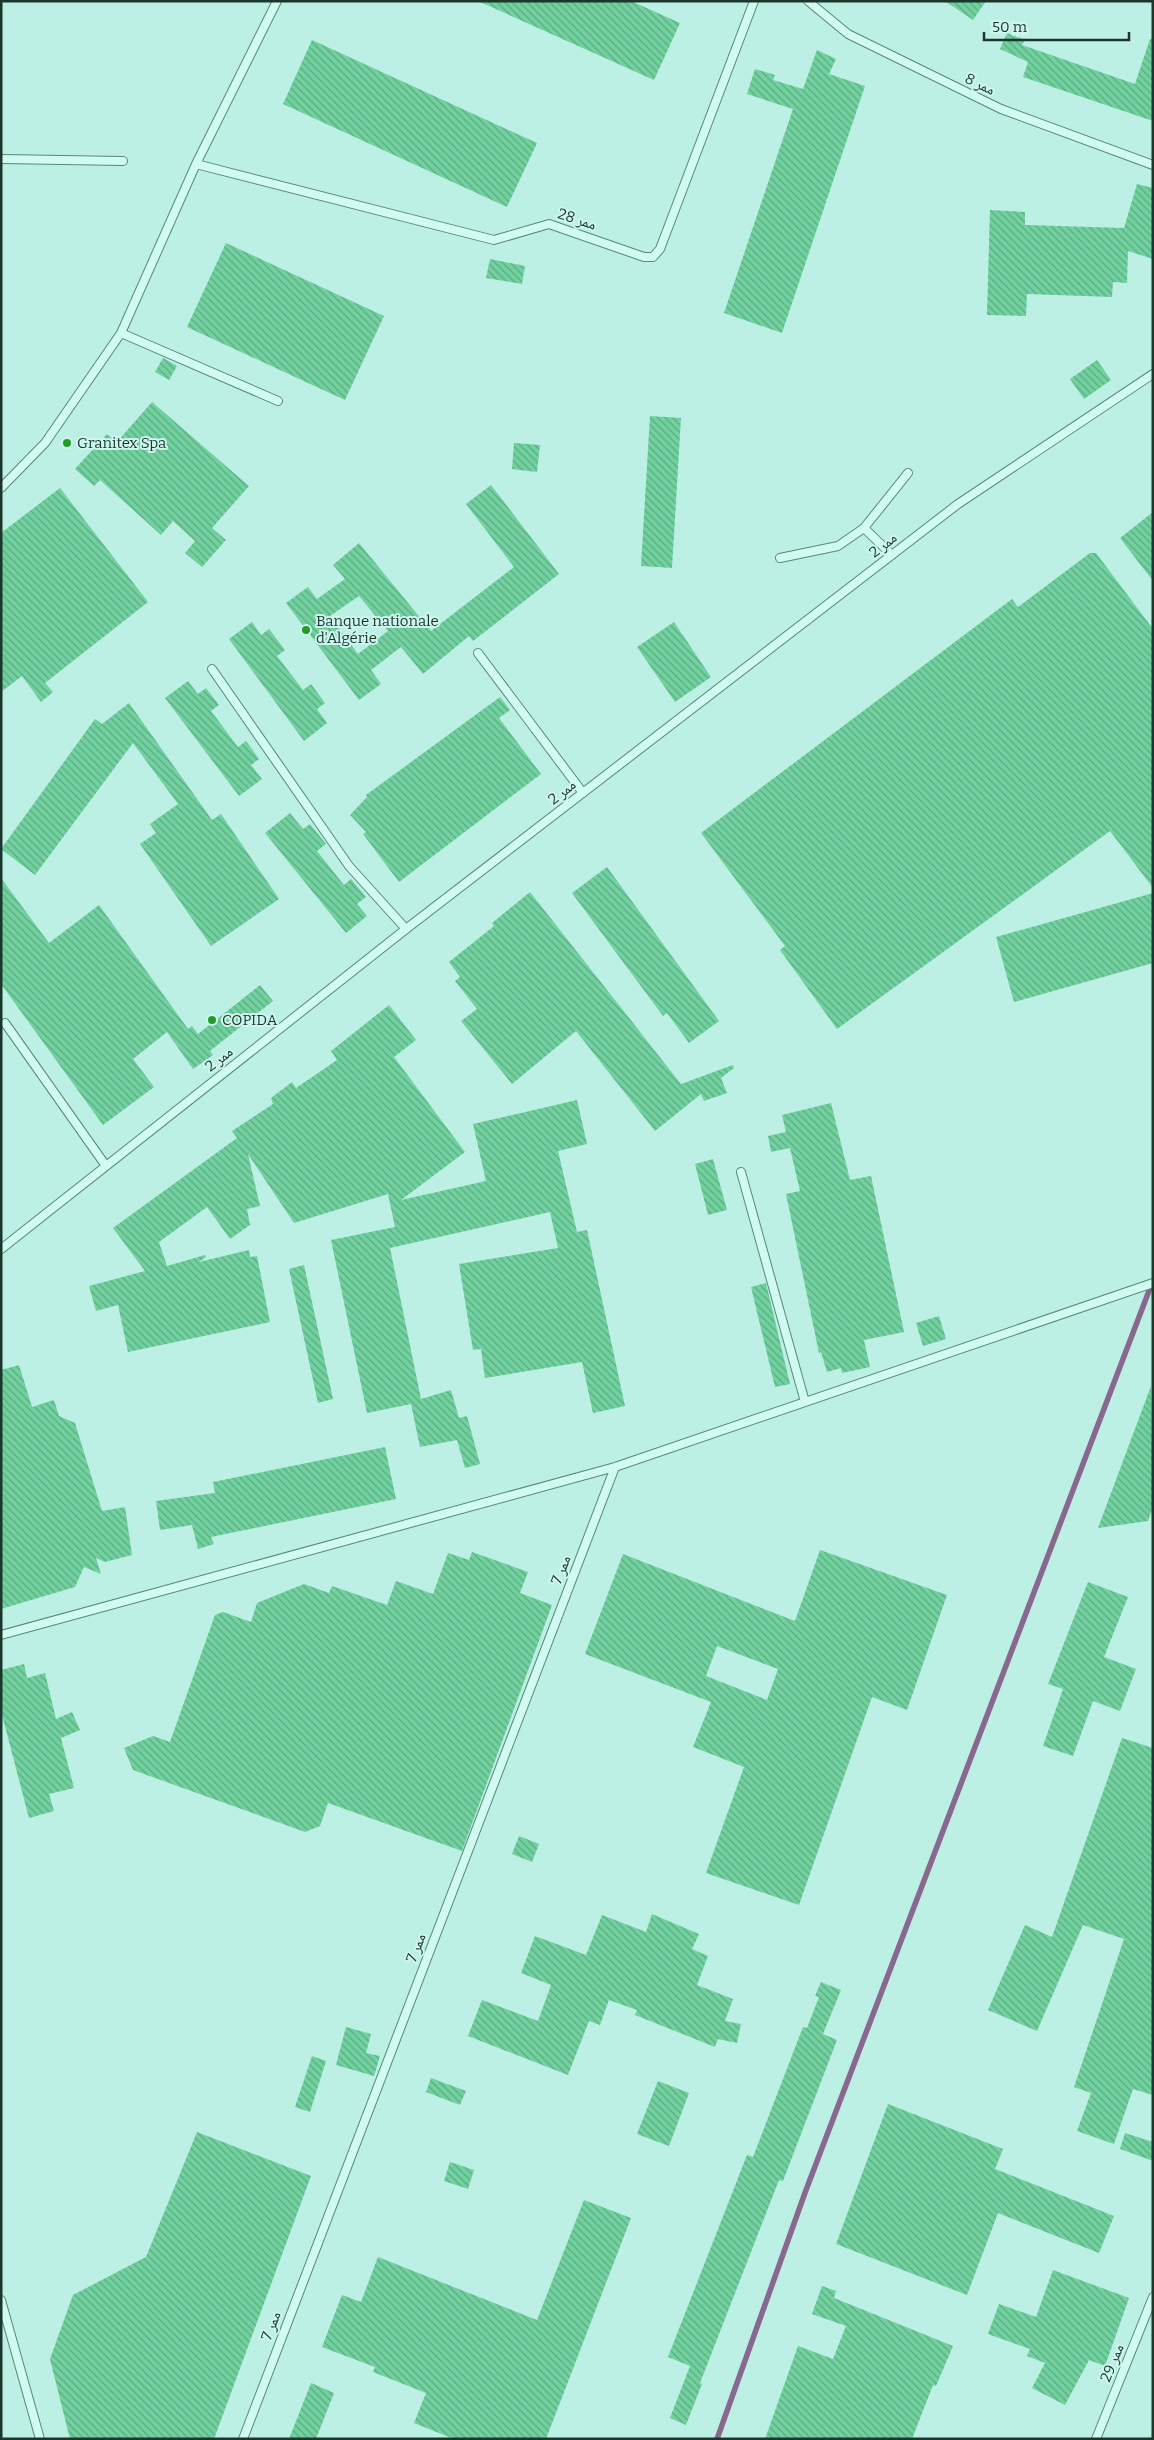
<svg xmlns="http://www.w3.org/2000/svg" width="1154" height="2440" font-family="Bitter,'Noto Naskh Arabic',serif">
<style>
.lines{fill:none;stroke-linecap:round;stroke-linejoin:round}
.stream{stroke:#88688f;stroke-width:5.5}
.building{fill:url(#building-back-hatch);fill-rule:evenodd}
.service-casing{stroke:#558974;stroke-width:10}
.service{stroke:#d1fbf1;stroke-width:8}
.poi-dot{fill:#229b29;stroke:#cdf7ee;stroke-width:2}
.labels{text-anchor:middle;dominant-baseline:central;stroke-width:4;stroke-linejoin:round;paint-order:stroke}
.street-label{font-size:15px;fill:#1b372b;stroke:#cdf7ee}
.poi-label{font-size:15px;fill:#1b372b;stroke:#cdf7ee;text-anchor:start}
</style>
<defs>
<pattern id="building-back-hatch" width="6" height="6" patternUnits="userSpaceOnUse" patternTransform="scale(1.25)"><rect width="6" height="6" fill="#71d19f"/><path d="M-1 5l2 2M0 0l6 6M5-1l2 2" fill="none" stroke="#5caa82"/></pattern>
</defs>
<rect width="100%" height="100%" fill="#bdf0e4"/>
<g class="lines">
<path class="stream" d="M 717,2439 L 806,2190 L 1152,1283"/>
</g>
<path class="building" d="M 478,1 L 631,1 L 680,23 L 654,80 Z
M 945,1 L 986,1 L 973,20 Z
M 1007,33 L 1025,40 L 1022,45 L 1135,84 L 1150,39 L 1153,39 L 1153,121 L 1023,77 L 1028,62 L 1000,49 Z
M 312,40 L 537,143 L 507,207 L 283,104 Z
M 817,50 L 836,59 L 829,74 L 865,86 L 782,333 L 724,313 L 793,109 L 747,94 L 755,69 L 775,75 L 773,80 L 803,89 Z
M 1137,184 L 1153,188 L 1153,259 L 1128,251 L 1127,283 L 1113,282 L 1112,297 L 1027,294 L 1026,316 L 987,315 L 990,210 L 1025,212 L 1025,225 L 1124,228 Z
M 226,243 L 384,316 L 345,400 L 187,327 Z
M 490,259 L 525,266 L 522,284 L 486,278 Z
M 163,358 L 177,366 L 169,380 L 155,372 Z
M 1097,360 L 1111,380 L 1084,399 L 1070,379 Z
M 152,402 L 249,486 L 212,528 L 226,540 L 202,567 L 185,553 L 195,541 L 173,521 L 161,535 L 100,480 L 94,486 L 75,469 L 107,434 L 117,442 Z
M 650,416 L 681,418 L 672,568 L 641,566 Z
M 514,443 L 540,445 L 537,472 L 512,469 Z
M 491,485 L 559,574 L 473,641 L 469,636 L 423,674 L 401,647 L 371,670 L 381,684 L 359,700 L 286,603 L 308,587 L 317,599 L 345,579 L 333,565 L 359,543 L 431,631 L 514,567 L 466,504 ZM 359,596 L 388,631 L 358,654 L 330,616 Z
M 60,488 L 148,602 L 45,683 L 53,692 L 41,702 L 22,676 L 1,692 L 1,533 Z
M 1153,512 L 1153,581 L 1120,538 Z
M 1090,553 L 1096,553 L 1153,629 L 1153,888 L 1110,831 L 837,1029 L 780,950 L 785,946 L 701,833 L 1012,599 L 1018,607 Z
M 252,622 L 261,635 L 269,629 L 285,650 L 277,656 L 303,690 L 311,684 L 325,703 L 317,709 L 327,723 L 304,741 L 229,639 Z
M 674,622 L 711,677 L 675,702 L 637,647 Z
M 188,681 L 198,694 L 206,688 L 219,705 L 211,711 L 238,747 L 246,741 L 259,759 L 251,765 L 262,779 L 239,796 L 165,698 Z
M 500,697 L 510,710 L 499,718 L 541,774 L 399,882 L 363,834 L 366,832 L 350,815 L 367,797 L 366,795 Z
M 129,703 L 212,820 L 221,814 L 279,899 L 211,946 L 140,844 L 156,833 L 150,824 L 178,804 L 133,743 L 35,875 L 1,849 L 95,719 L 102,724 Z
M 290,813 L 303,829 L 310,824 L 326,844 L 317,851 L 344,885 L 351,879 L 366,897 L 357,904 L 367,916 L 346,933 L 265,833 Z
M 607,867 L 719,1021 L 689,1043 L 667,1013 L 663,1016 L 572,893 Z
M 1,878 L 49,943 L 99,905 L 188,1029 L 192,1026 L 198,1034 L 260,985 L 273,1001 L 210,1051 L 213,1055 L 193,1069 L 167,1032 L 133,1059 L 154,1087 L 103,1125 L 1,984 Z
M 530,892 L 681,1084 L 733,1065 L 734,1068 L 721,1078 L 727,1093 L 704,1101 L 701,1094 L 655,1131 L 576,1031 L 512,1084 L 461,1021 L 477,1009 L 455,981 L 460,977 L 449,962 L 494,926 L 492,923 Z
M 1153,893 L 1153,963 L 1014,1002 L 996,937 Z
M 389,1005 L 416,1040 L 394,1057 L 465,1152 L 401,1200 L 486,1181 L 473,1124 L 577,1100 L 587,1144 L 558,1151 L 577,1232 L 587,1230 L 625,1406 L 593,1413 L 582,1362 L 485,1378 L 481,1349 L 473,1350 L 459,1264 L 558,1248 L 550,1212 L 390,1248 L 421,1399 L 451,1390 L 459,1418 L 467,1416 L 480,1464 L 465,1468 L 457,1440 L 420,1447 L 411,1404 L 367,1413 L 331,1240 L 395,1227 L 388,1194 L 294,1223 L 248,1154 L 260,1206 L 247,1209 L 250,1225 L 230,1239 L 207,1207 L 159,1242 L 167,1266 L 205,1255 L 206,1257 L 199,1262 L 249,1250 L 250,1257 L 257,1256 L 270,1322 L 128,1352 L 118,1305 L 96,1311 L 89,1286 L 145,1271 L 113,1228 L 237,1138 L 232,1131 L 273,1104 L 271,1098 L 292,1082 L 296,1088 L 337,1060 L 331,1051 Z
M 831,1103 L 850,1180 L 871,1176 L 904,1332 L 864,1340 L 870,1367 L 842,1373 L 841,1368 L 827,1372 L 821,1352 L 819,1353 L 786,1194 L 800,1191 L 790,1148 L 771,1152 L 768,1136 L 786,1132 L 782,1115 Z
M 713,1159 L 727,1210 L 708,1215 L 695,1164 Z
M 304,1265 L 333,1399 L 318,1403 L 289,1269 Z
M 766,1283 L 790,1384 L 775,1387 L 751,1287 Z
M 939,1316 L 946,1339 L 923,1346 L 916,1323 Z
M 19,1365 L 32,1407 L 54,1400 L 59,1416 L 75,1423 L 102,1511 L 125,1507 L 132,1555 L 105,1562 L 96,1558 L 101,1574 L 84,1567 L 75,1587 L 1,1609 L 1,1370 Z
M 1151,1386 L 1153,1507 L 1148,1521 L 1098,1528 Z
M 385,1447 L 396,1499 L 211,1537 L 214,1544 L 198,1549 L 192,1525 L 160,1530 L 156,1501 L 215,1493 L 213,1482 Z
M 820,1550 L 947,1595 L 907,1710 L 872,1697 L 799,1905 L 706,1873 L 744,1767 L 693,1747 L 711,1702 L 585,1654 L 623,1554 L 795,1621 ZM 717,1646 L 778,1669 L 767,1700 L 706,1676 Z
M 472,1552 L 528,1572 L 520,1593 L 552,1605 L 462,1851 L 328,1803 L 320,1826 L 305,1832 L 133,1770 L 124,1748 L 153,1736 L 170,1742 L 215,1615 L 223,1612 L 251,1622 L 257,1603 L 304,1584 L 329,1593 L 332,1586 L 387,1605 L 396,1581 L 433,1594 L 448,1553 L 469,1560 Z
M 1088,1582 L 1128,1597 L 1104,1657 L 1136,1669 L 1120,1711 L 1093,1701 L 1073,1756 L 1043,1746 L 1063,1689 L 1048,1684 Z
M 24,1664 L 27,1678 L 45,1673 L 56,1719 L 72,1712 L 80,1730 L 61,1738 L 74,1788 L 49,1794 L 54,1811 L 29,1818 L 1,1711 L 1,1670 Z
M 1122,1738 L 1153,1748 L 1153,2095 L 1133,2089 L 1114,2144 L 1077,2131 L 1091,2093 L 1074,2087 L 1124,1939 L 1083,1925 L 1037,2031 L 988,2010 L 1025,1925 L 1052,1937 Z
M 519,1836 L 539,1844 L 532,1862 L 512,1854 Z
M 652,1914 L 699,1934 L 692,1949 L 708,1956 L 697,1985 L 733,1999 L 725,2021 L 741,2024 L 737,2043 L 718,2039 L 715,2047 L 635,2015 L 637,2010 L 609,2000 L 600,2025 L 589,2021 L 568,2075 L 468,2036 L 482,2000 L 538,2021 L 551,1985 L 521,1973 L 535,1936 L 586,1955 L 602,1915 L 646,1932 Z
M 821,1982 L 841,1990 L 823,2034 L 837,2040 L 783,2181 L 779,2180 L 700,2383 L 702,2384 L 686,2425 L 670,2418 L 690,2366 L 668,2357 L 747,2155 L 753,2157 L 803,2027 L 807,2028 L 819,1997 L 815,1996 Z
M 346,2027 L 371,2034 L 366,2053 L 380,2056 L 374,2076 L 336,2065 Z
M 312,2056 L 326,2061 L 310,2112 L 295,2107 Z
M 431,2078 L 466,2091 L 460,2105 L 426,2092 Z
M 658,2081 L 689,2093 L 669,2146 L 637,2134 Z
M 888,2104 L 1003,2149 L 995,2169 L 1114,2216 L 1099,2253 L 998,2213 L 967,2295 L 836,2244 Z
M 197,2132 L 311,2176 L 214,2439 L 70,2439 L 50,2359 L 73,2295 L 146,2257 Z
M 1125,2133 L 1153,2142 L 1153,2161 L 1120,2149 Z
M 450,2162 L 474,2170 L 468,2189 L 444,2181 Z
M 584,2200 L 631,2218 L 546,2439 L 454,2439 L 414,2423 L 426,2393 L 373,2372 L 375,2367 L 322,2347 L 342,2295 L 361,2302 L 378,2257 L 537,2320 Z
M 1053,2270 L 1129,2298 L 1105,2366 L 1089,2360 L 1065,2405 L 1032,2388 L 1045,2363 L 1027,2356 L 1030,2349 L 988,2334 L 999,2304 L 1036,2317 Z
M 822,2286 L 836,2291 L 834,2298 L 953,2346 L 936,2386 L 933,2385 L 912,2439 L 765,2439 L 798,2346 L 833,2359 L 846,2326 L 812,2314 Z
M 311,2383 L 334,2393 L 316,2439 L 289,2439 Z"/>
<g class="lines">
<defs>
<path id="service" d="M 808,1 L 848,34 L 1001,109 L 1153,165
M 1,159 L 123,161
M 196,164 L 494,240 L 549,224 L 644,257 L 653,257 L 660,249 L 754,1
M 121,333 L 278,401
M 1,488 L 45,443 L 121,333 L 196,164 L 277,1
M 864,528 L 892,555
M 780,558 L 838,546 L 864,528 L 908,473
M 478,653 L 583,793
M 212,669 L 349,866 L 406,929
M 5,1023 L 106,1166
M 741,1172 L 805,1402
M 1,1249 L 406,929 L 958,504 L 1153,374
M 1,1635 L 615,1467 L 1153,1283
M 1,2300 L 40,2439
M 243,2439 L 615,1467
M 1096,2439 L 1153,2297"/>
</defs>
<use href="#service" class="service-casing"/>
<use href="#service" class="service"/>
</g>
<g class="poi-dot">
<circle cx="67" cy="443" r="5"/>
<circle cx="306" cy="630" r="5"/>
<circle cx="212" cy="1020" r="5"/>
</g>
<g class="labels">
<g class="street-label">
<text transform="translate(980 84) rotate(26)">ممر 8</text>
<text transform="translate(577 219) rotate(18)">ممر 28</text>
<text transform="translate(883 545) rotate(-38)">ممر 2</text>
<text transform="translate(562 792) rotate(-38)">ممر 2</text>
<text transform="translate(219 1059) rotate(-38)">ممر 2</text>
<text transform="translate(561 1570) rotate(-69)">ممر 7</text>
<text transform="translate(416 1948) rotate(-69)">ممر 7</text>
<text transform="translate(271 2326) rotate(-69)">ممر 7</text>
<text transform="translate(1112 2363) rotate(-68)">ممر 29</text>
</g>
<g class="poi-label">
<text x="77" y="443">Granitex Spa</text>
<text x="316" y="621">Banque nationale<tspan x="316" dy="17">d'Algérie</tspan></text>
<text x="222" y="1020">COPIDA</text>
</g>
</g>
<rect width="1154" height="2440" fill="none" stroke="#1b372b" stroke-width="5"/>
<path d="M984 32v8h145v-8" fill="none" stroke="#1b372b" stroke-width="2.5"/>
<text x="992" y="32" font-size="15" fill="#1b372b" stroke="#cdf7ee" stroke-width="4" paint-order="stroke">50 m</text>
</svg>
